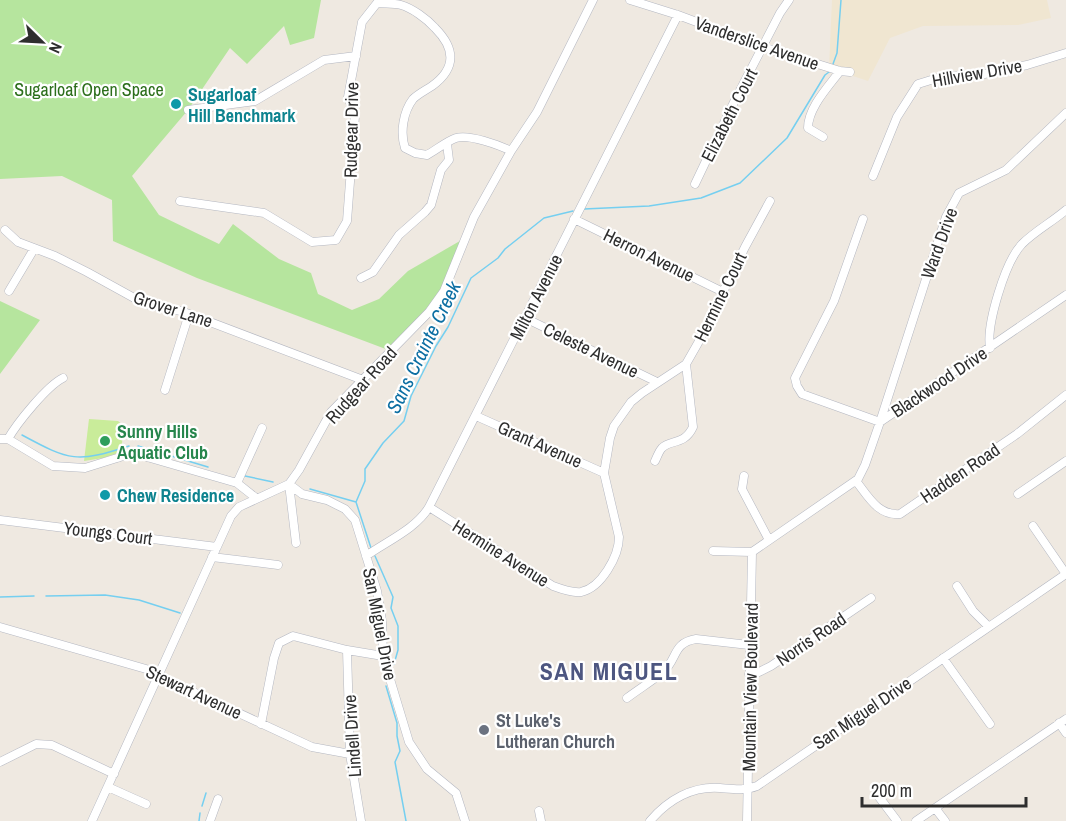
<svg xmlns="http://www.w3.org/2000/svg" width="1066" height="821" font-family="'Archivo Narrow',sans-serif">
<style>
.education{fill:#f0e6d1}
.green{fill:#b6e59e}
.pitch{fill:#c9ec9a}
.lines{fill:none;stroke-linecap:round;stroke-linejoin:round}
.stream{stroke:#75cff0;stroke-width:1.5}
.minor-casing{stroke:#b4b7c1;stroke-width:9}
.minor{stroke:#fff;stroke-width:8}
.culture-dot{fill:#0f9aa8;stroke:#fff;stroke-width:2}
.leisure-dot{fill:#2e9e5b;stroke:#fff;stroke-width:2}
.worship-dot{fill:#6b7280;stroke:#fff;stroke-width:2}
.labels{text-anchor:middle;dominant-baseline:central;stroke-width:4.5;stroke-linejoin:round;paint-order:stroke}
.street-label{font-size:18px;fill:#2e2e2e;stroke:#fff}
.park-label{font-size:18px;fill:#2c6e1b;stroke:#fff}
.culture-label{font-size:18px;font-weight:bold;fill:#0d838f;stroke:#fff;text-anchor:start}
.leisure-label{font-size:18px;font-weight:bold;fill:#27864d;stroke:#fff;text-anchor:start}
.worship-label{font-size:18px;font-weight:bold;fill:#5b616d;stroke:#fff;text-anchor:start}
.water-label{font-size:20px;font-style:italic;fill:#0d6fa3;stroke:#fff}
.district-label{font-size:24px;font-weight:bold;letter-spacing:1.5px;fill:#4d5680;stroke:#fff}
</style>
<rect width="100%" height="100%" fill="#efe9e1"/>
<path class="education" d="M 832,0 L 1047,0 L 1051,18 L 1018,25 L 923,26 L 890,38 L 868,81 L 829,68 Z"/>
<path class="green" d="M 0,0 L 321,0 L 314,38 L 290,45 L 284,26 L 247,64 L 230,48 L 188,110 L 132,176 L 159,215 L 219,244 L 233,224 L 279,259 L 311,273 L 318,294 L 352,310 L 379,299 L 408,271 L 465,238 L 444,291 L 391,351 L 197,278 L 113,241 L 112,200 L 62,176 L 0,179 Z
M 0,301 L 40,320 L 0,374 Z"/>
<path class="pitch" d="M 89,419 L 118,421 L 124,426 L 121,452 L 103,458 L 84,461 Z"/>
<g class="lines">
<path class="stream" d="M 833,64 L 837,53 L 841,0
M 584,209 L 649,206 L 701,198 L 740,183 L 787,138 L 825,75 L 829,72
M 22,435 C 70,461 77,463 129,446
M 138,446 L 208,467
M 245,476 L 273,482
M 310,489 L 356,502
M 371,548 L 356,502 L 365,481 L 365,469 L 383,443 L 404,421 L 411,396 L 436,346 L 448,327 L 471,278 L 498,258 L 505,249 L 544,218 L 573,211
M 375,556 L 393,597 L 391,608 L 398,626 L 398,650 L 394,664
M 46,596 L 105,595 L 139,600 L 180,613
M 0,597 L 34,596
M 386,686 L 397,723 L 397,736 L 400,751 L 395,762 L 406,821
M 202,806 L 206,793
M 199,821 L 200,813"/>
<defs>
<path id="minor" d="M 630,0 L 678,15 L 763,47 L 840,71 L 850,72
M 188,110 L 255,101 L 324,60 L 356,56
M 823,137 L 808,128 C 808,108 828,87 840,71
M 873,176 L 897,117 L 918,84 L 944,76 L 975,76 L 1027,65 L 1066,53
M 695,184 L 735,100 L 780,13 L 789,0
M 180,201 L 264,213 L 312,242 L 336,240 L 347,221 L 355,116 L 348,97 L 362,22 L 377,3 C 385,4 394,3 401,5 C 412,8 427,19 435,28 C 455,48 457,68 432,86 C 426,90 418,94 413,99 C 403,112 400,133 405,148 L 415,153 L 427,155 C 436,150 447,141 456,138 C 469,134 499,145 511,151
M 574,219 L 723,292
M 863,219 L 834,301 L 795,378 L 797,386 L 802,394 L 880,422 L 946,217 L 959,193 L 1006,170 L 1066,113
M 5,230 L 18,242 L 55,256 L 87,272 L 145,304 L 181,311 L 363,380
M 361,278 L 373,272 L 399,235 L 425,212 L 431,205 L 441,170 L 449,160 L 447,144
M 9,291 L 34,249
M 525,318 L 657,382
M 990,348 C 986,325 1005,262 1022,244 C 1035,231 1052,222 1066,210
M 165,390 L 189,314
M 476,416 L 604,473
M 0,439 L 8,439 L 53,466 L 85,468 L 133,453 L 237,483 L 256,498
M 8,439 C 17,423 47,386 63,378
M 655,461 C 657,457 659,451 662,448 C 670,439 684,446 693,427 L 686,364
M 744,476 L 742,489 L 769,540
M 856,481 C 868,496 878,516 900,514 L 1017,434 L 1066,395
M 237,483 L 262,428
M 289,484 L 302,494 L 327,500 L 345,509 L 355,520 L 377,591 L 382,621 L 383,656 L 409,742 L 427,769 L 456,793 L 465,821
M 289,484 L 296,543
M 1018,494 L 1066,461
M 429,507 L 553,586 C 561,589 572,593 581,592 C 601,588 619,556 619,537 L 604,473 L 610,438 L 614,426 L 631,402 L 642,393 L 686,364 L 698,343 L 745,247 L 770,201
M 0,520 L 217,547
M 1033,526 L 1066,574
M 713,551 L 752,552
M 752,552 L 858,479 L 865,465 L 880,422 L 1066,295
M 366,556 C 387,541 416,529 429,507 L 678,15
M 212,557 L 278,565
M 957,586 L 973,611 L 989,627
M 0,627 L 153,671 L 163,678 L 312,747 L 350,754
M 347,650 L 350,754 L 361,821
M 943,658 L 990,724
M 749,674 L 759,672 L 771,666 L 871,598
M 627,698 C 639,689 652,681 663,672 C 678,659 672,643 696,639 L 749,645
M 1059,723 L 1066,733
M 261,724 L 274,658 L 279,643 L 293,636 L 347,650 L 383,656
M 0,762 L 36,744 L 52,745 L 114,774
M 108,787 L 146,804
M 876,793 L 897,821
M 935,808 L 945,821
M 539,811 L 541,821
M 92,821 L 231,516 L 239,507 L 289,484 L 299,470 L 331,412 L 429,312 L 444,291 L 474,217 L 511,151 L 537,112 L 593,0
M 210,821 L 218,799
M 650,821 C 668,800 692,786 720,788 C 733,789 745,791 757,786 L 1066,574
M 747,821 L 752,552
M 916,821 L 1066,719"/>
</defs>
<use href="#minor" class="minor-casing"/>
<use href="#minor" class="minor"/>
</g>
<g class="culture-dot">
<circle cx="176" cy="104" r="6"/>
<circle cx="105" cy="495" r="6"/>
</g>
<circle class="leisure-dot" cx="105" cy="441" r="6"/>
<circle class="worship-dot" cx="484" cy="730" r="6"/>
<g class="labels">
<g class="street-label">
<text transform="translate(757 43) rotate(19)">Vanderslice Avenue</text>
<text transform="translate(977 73) rotate(-10)">Hillview Drive</text>
<text transform="translate(729 115) rotate(-63)">Elizabeth Court</text>
<text transform="translate(351 130) rotate(-89)">Rudgear Drive</text>
<text transform="translate(939 243) rotate(-70)">Ward Drive</text>
<text transform="translate(649 255) rotate(26)">Herron Avenue</text>
<text transform="translate(536 297) rotate(-63)">Milton Avenue</text>
<text transform="translate(720 297) rotate(-64)">Hermine Court</text>
<text transform="translate(173 309) rotate(18)">Grover Lane</text>
<text transform="translate(591 350) rotate(26)">Celeste Avenue</text>
<text transform="translate(939 382) rotate(-34)">Blackwood Drive</text>
<text transform="translate(361 385) rotate(-48)">Rudgear Road</text>
<text transform="translate(540 444) rotate(24)">Grant Avenue</text>
<text transform="translate(960 473) rotate(-34)">Hadden Road</text>
<text transform="translate(108 533) rotate(7)">Youngs Court</text>
<text transform="translate(501 553) rotate(32)">Hermine Avenue</text>
<text transform="translate(380 624) rotate(79)">San Miguel Drive</text>
<text transform="translate(811 639) rotate(-34)">Norris Road</text>
<text transform="translate(750 687) rotate(-89)">Mountain View Boulevard</text>
<text transform="translate(194 692) rotate(25)">Stewart Avenue</text>
<text transform="translate(862 713) rotate(-34)">San Miguel Drive</text>
<text transform="translate(352 736) rotate(-94)">Lindell Drive</text>
</g>
<g class="park-label">
<text x="89" y="89">Sugarloaf Open Space</text>
</g>
<g class="culture-label">
<text x="188" y="94">Sugarloaf<tspan x="188" dy="21">Hill Benchmark</tspan></text>
<text x="117" y="495">Chew Residence</text>
</g>
<g class="leisure-label">
<text x="117" y="431">Sunny Hills<tspan x="117" dy="21">Aquatic Club</tspan></text>
</g>
<g class="worship-label">
<text x="496" y="720">St Luke's<tspan x="496" dy="21">Lutheran Church</tspan></text>
</g>
<g class="water-label">
<text transform="translate(423 347) rotate(-64)">Sans Crainte Creek</text>
</g>
<g class="district-label">
<text x="609" y="671">SAN MIGUEL</text>
</g>
</g>
<g transform="translate(42 42) rotate(114)" stroke="#ffffff" stroke-width="4.5" paint-order="stroke">
<path d="M0-4.5L10 22L0 15L-10 22Z" fill="#2e2e2e"/>
<text y="-9" font-size="16" font-weight="bold" text-anchor="middle" fill="#2e2e2e">N</text>
</g>
<path d="M862 797v9h164v-9" fill="none" stroke="#2e2e2e" stroke-width="3"/>
<text x="871" y="797" font-size="18" fill="#2e2e2e" stroke="#ffffff" stroke-width="4.5" paint-order="stroke">200 m</text>
</svg>
